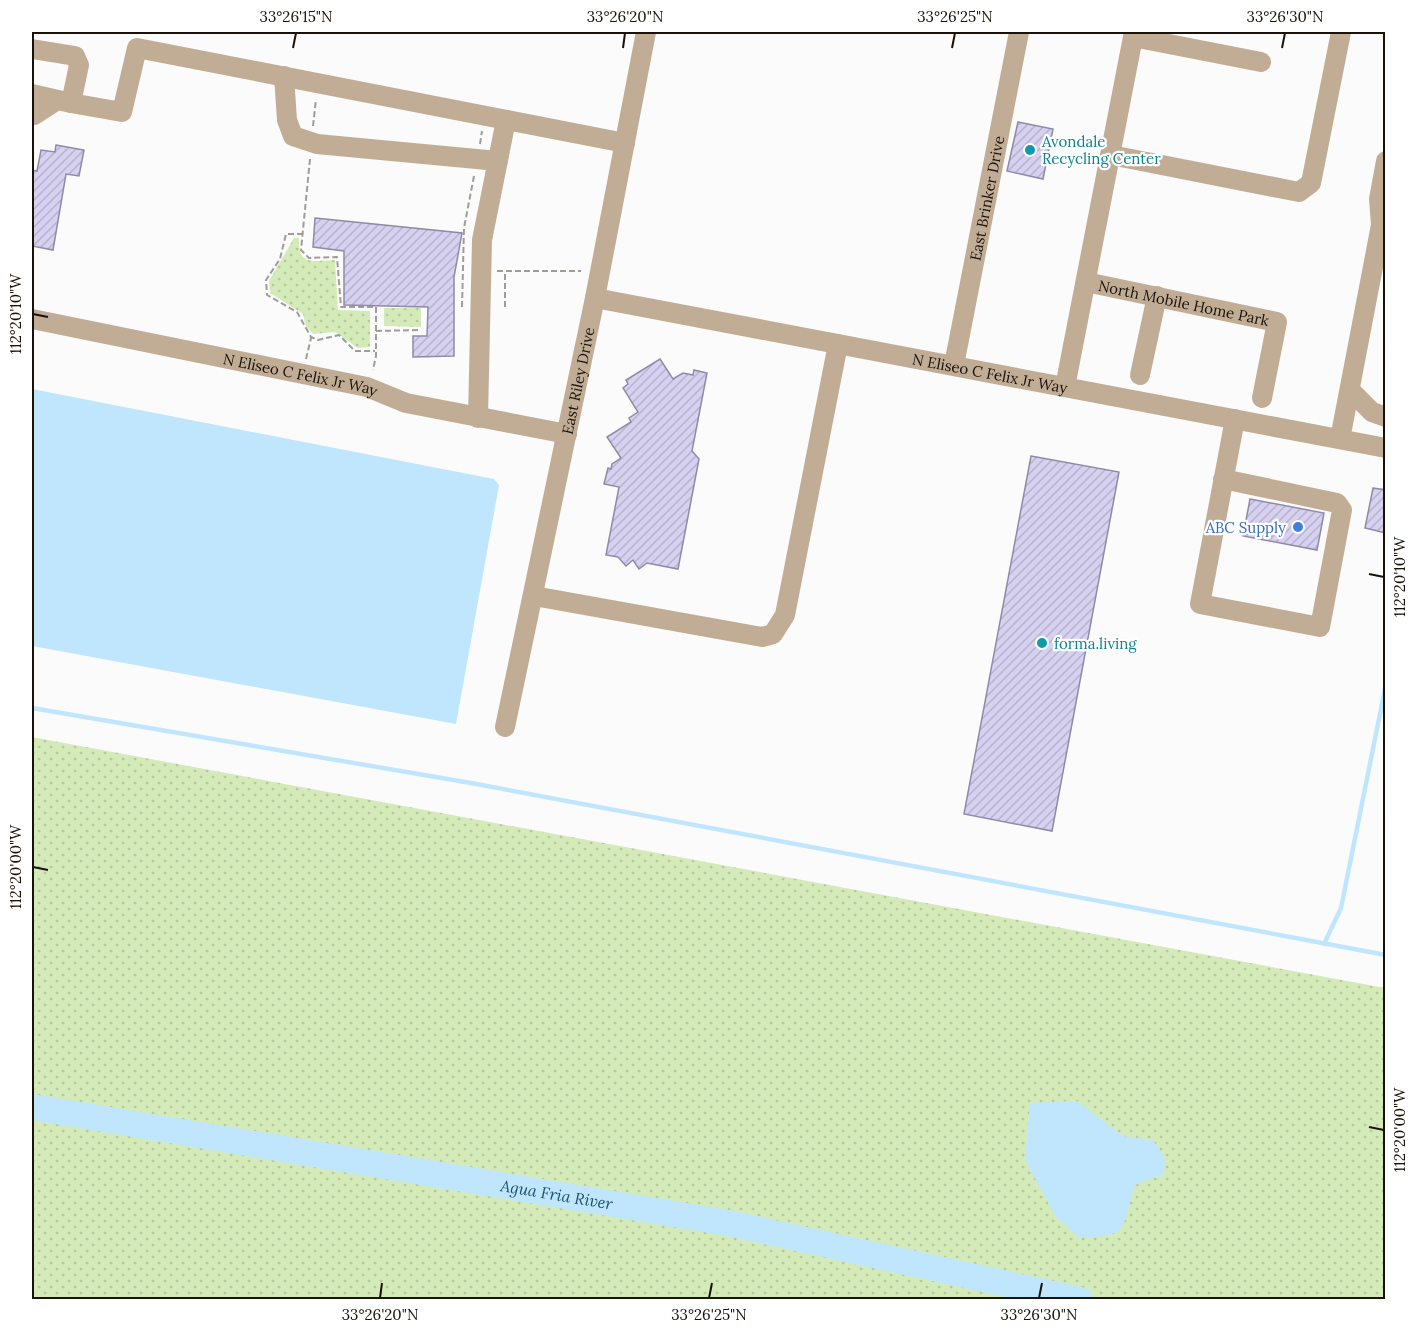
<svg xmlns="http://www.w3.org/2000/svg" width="1417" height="1331" font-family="Lora,serif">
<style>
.grass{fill:url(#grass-dots)}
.water{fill:#c0e6fe}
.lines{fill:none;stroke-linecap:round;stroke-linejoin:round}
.stream{stroke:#c0e6fe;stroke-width:4.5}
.river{stroke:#c0e6fe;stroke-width:26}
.building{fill:url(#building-hatch);stroke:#8f8aa8;stroke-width:1.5}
.path{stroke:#a09d99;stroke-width:2;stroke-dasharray:6 3;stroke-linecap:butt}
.minor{stroke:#c1ad96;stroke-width:20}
.ticks{fill:none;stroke:#1a1208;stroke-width:2}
.culture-dot{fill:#0f9aa8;stroke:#fff;stroke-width:2}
.shop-dot{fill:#3f7fe0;stroke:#fff;stroke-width:2}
.labels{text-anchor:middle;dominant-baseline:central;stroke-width:4.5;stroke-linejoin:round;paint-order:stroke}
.culture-label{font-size:15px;fill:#0d838f;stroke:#fff;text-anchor:start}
.street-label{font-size:15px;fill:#1a1208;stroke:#fff}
.shop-label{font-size:15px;fill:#366cbe;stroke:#fff;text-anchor:end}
.water-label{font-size:16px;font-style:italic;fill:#1e516b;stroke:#fff}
.neatline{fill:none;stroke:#1a1208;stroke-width:2}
.ticks-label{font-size:15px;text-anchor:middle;fill:#1a1208}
</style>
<defs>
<pattern id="grass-dots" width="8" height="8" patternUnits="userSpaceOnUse" patternTransform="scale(1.5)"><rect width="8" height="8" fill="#d4ebb9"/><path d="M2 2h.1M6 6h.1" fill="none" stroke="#b5c89e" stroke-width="1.8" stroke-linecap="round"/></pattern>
<pattern id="building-hatch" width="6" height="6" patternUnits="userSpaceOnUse" patternTransform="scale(1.5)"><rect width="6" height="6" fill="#d7d1f1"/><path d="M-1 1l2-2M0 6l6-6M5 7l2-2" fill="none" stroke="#b8b2cd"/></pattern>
</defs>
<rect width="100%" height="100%" fill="#fbfbfb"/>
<path class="grass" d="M 294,238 L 299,238 C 298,266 311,261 335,260 L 338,310 L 370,311 L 370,347 L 358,348 L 335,332 L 313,334 L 306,326 L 303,314 L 270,293 L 269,281 Z
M 384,308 L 421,308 L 421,327 L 384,326 Z
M 32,737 L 1385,988 L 1385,1299 L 32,1299 Z"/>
<path class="water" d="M 32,389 L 494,479 L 499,485 L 456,724 L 32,646 Z
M 1077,1101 L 1123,1136 L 1153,1140 L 1165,1158 L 1164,1174 L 1135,1185 C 1121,1230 1130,1238 1078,1237 L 1056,1217 L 1025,1160 L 1030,1103 Z"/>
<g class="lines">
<path class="stream" d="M 32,708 L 471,783 L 1386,955
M 1324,944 L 1341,908 L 1386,684"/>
<path class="river" id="s1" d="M 32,1107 L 728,1223 L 1080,1300"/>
</g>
<path class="building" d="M 1018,122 L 1053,129 L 1043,179 L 1007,171 Z
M 56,145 L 84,150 L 79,176 L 66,174 L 53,250 L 32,246 L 32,170 L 37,171 L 41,150 L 55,152 Z
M 315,218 L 462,233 L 454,277 L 454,356 L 413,357 L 413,336 L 427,336 L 428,307 L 344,305 L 344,251 L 313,247 Z
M 660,359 L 673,379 L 683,373 L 693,375 L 694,370 L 707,373 L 692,451 L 699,459 L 678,569 L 647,563 L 639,569 L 633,560 L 626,566 L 618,557 L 606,555 L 619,487 L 604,484 L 608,468 L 611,469 L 612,464 L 621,458 L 607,437 L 631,422 L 629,418 L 638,412 L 623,388 L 628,384 L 626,380 Z
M 1031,456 L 1119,472 L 1052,831 L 964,814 Z
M 1373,488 L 1386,490 L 1386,533 L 1365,528 Z
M 1250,499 L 1324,513 L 1317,550 L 1243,536 Z"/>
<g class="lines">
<path class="path" d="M 313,126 L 316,99
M 480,144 L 482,131
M 310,159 L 301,250 L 309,258 L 337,257 L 341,307 L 376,307 L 376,356 L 373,370
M 303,234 L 286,234 L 280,259 L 266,280 L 267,295 L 297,312 L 311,337 L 318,340 L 339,335 L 355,351 L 375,351
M 497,271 L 581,271
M 462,307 L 464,228 L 474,176
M 505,307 L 505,271
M 376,331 L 421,330
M 306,359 L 311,338"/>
<g class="minor">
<path d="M 1133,37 L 1261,62"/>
<path d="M 32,49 L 75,56 L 79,65 L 71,103 L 122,112 L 137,48 L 625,143"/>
<path d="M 284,76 L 287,120 L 293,136 L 317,144 L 498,161"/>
<path d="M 32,94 L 71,103"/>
<path d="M 34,115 L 57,100"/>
<path d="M 1111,155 L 1299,192 L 1311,183 L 1341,32"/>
<path id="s2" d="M 1086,282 L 1277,322 L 1262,398"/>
<path id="s3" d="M 595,298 L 1386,448"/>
<path id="s4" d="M 32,319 L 367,387 L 406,403 L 567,434"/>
<path id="s5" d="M 954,365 L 1019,32"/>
<path d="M 1140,375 L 1157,296"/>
<path d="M 1065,387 L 1134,32"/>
<path d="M 1350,390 L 1372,412 L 1386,417"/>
<path d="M 478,418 L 482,240 L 506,120"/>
<path d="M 1340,439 L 1381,225 L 1379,199 L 1386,161"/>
<path d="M 1223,479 L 1337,503 L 1342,510 L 1320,627 L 1200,604 L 1235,419"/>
<path d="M 534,596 L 762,637 L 773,634 L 785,615 L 838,344"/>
<path id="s6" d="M 505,727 L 595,298 L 646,32"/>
</g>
</g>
<path class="ticks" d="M 293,48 L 296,33M 623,48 L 625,33M 952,48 L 955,33M 1282,48 L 1285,33M 33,314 L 48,317M 1369,574 L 1384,577M 33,867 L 48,870M 1369,1127 L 1384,1130M 380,1298 L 382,1283M 709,1298 L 712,1283M 1039,1298 L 1042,1283"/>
<g class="culture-dot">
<circle cx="1030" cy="150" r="6"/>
<circle cx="1042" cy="643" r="6"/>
</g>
<circle class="shop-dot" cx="1298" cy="527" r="6"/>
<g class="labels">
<g class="culture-label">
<text x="1042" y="141">Avondale<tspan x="1042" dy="17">Recycling Center</tspan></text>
<text x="1054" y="643">forma.living</text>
</g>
<g class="street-label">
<text stroke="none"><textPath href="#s5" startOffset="170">East Brinker Drive</textPath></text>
<text stroke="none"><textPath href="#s2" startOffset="100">North Mobile Home Park</textPath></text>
<text stroke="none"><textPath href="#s3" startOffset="402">N Eliseo C Felix Jr Way</textPath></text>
<text stroke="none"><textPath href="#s4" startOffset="274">N Eliseo C Felix Jr Way</textPath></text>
<text stroke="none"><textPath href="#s6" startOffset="354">East Riley Drive</textPath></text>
</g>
<g class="shop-label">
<text x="1286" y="527">ABC Supply</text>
</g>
<g class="water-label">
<text stroke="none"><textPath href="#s1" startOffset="532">Agua Fria River</textPath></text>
</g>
</g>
<rect width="1417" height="1331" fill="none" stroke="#ffffff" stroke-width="66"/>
<rect x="33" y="33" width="1351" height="1265" class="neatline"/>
<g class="ticks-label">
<text x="296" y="22">33°26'15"N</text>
<text x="625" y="22">33°26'20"N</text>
<text x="955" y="22">33°26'25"N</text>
<text x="1285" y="22">33°26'30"N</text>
<text transform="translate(16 314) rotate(-90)" y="5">112°20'10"W</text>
<text transform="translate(1400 577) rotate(-90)" y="5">112°20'10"W</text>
<text transform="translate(16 867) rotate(-90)" y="5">112°20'00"W</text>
<text transform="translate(1400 1130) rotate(-90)" y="5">112°20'00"W</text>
<text x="380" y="1320">33°26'20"N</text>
<text x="709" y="1320">33°26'25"N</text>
<text x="1039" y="1320">33°26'30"N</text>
</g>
</svg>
